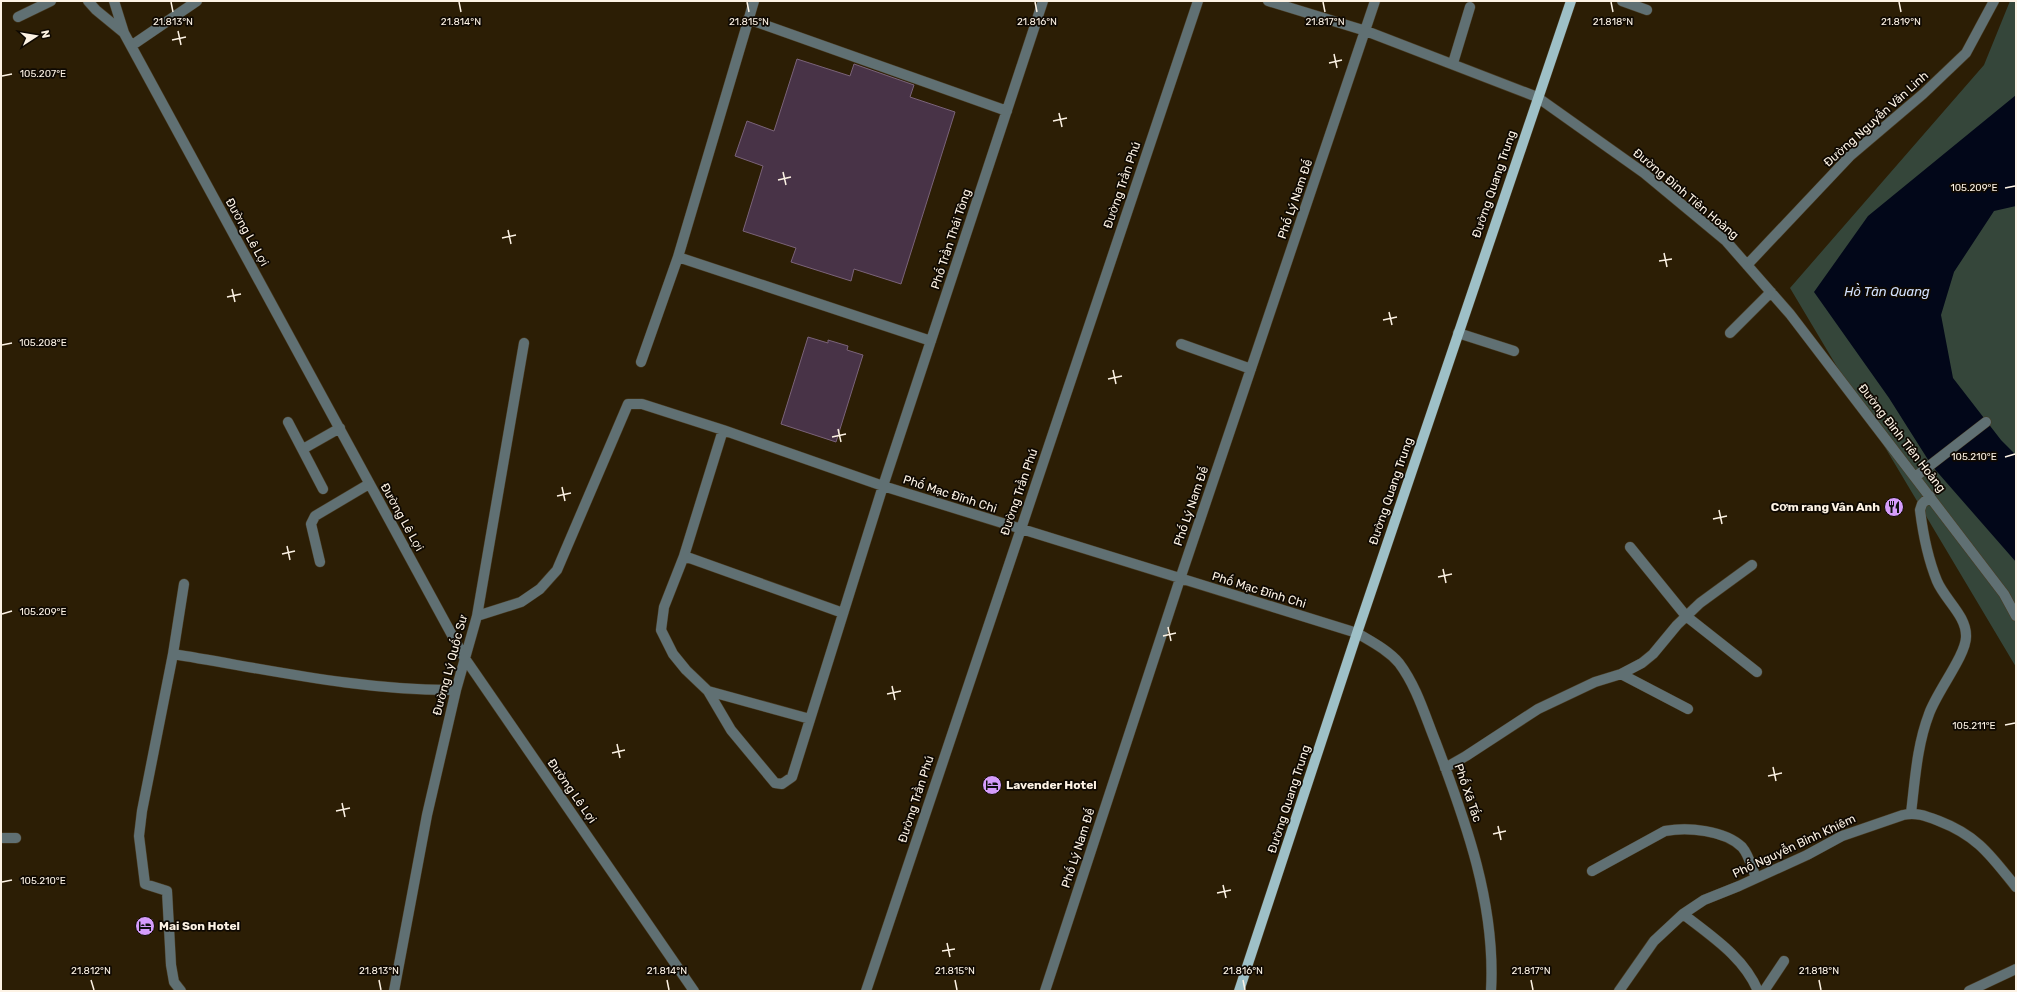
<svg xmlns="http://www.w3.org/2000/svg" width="2017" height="992" font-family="Rubik,sans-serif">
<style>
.green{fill:#35463a}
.water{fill:#020719}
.building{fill:#483347;stroke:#7a6379}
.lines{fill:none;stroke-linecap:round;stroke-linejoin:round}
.minor-casing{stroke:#493c24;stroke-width:11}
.major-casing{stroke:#493c24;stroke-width:11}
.minor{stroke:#607073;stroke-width:10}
.major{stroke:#9ec0c7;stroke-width:10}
.ticks{fill:none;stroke:#fdf3e5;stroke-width:1.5}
.labels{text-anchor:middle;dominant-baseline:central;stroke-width:3.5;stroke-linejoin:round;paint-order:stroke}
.street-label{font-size:12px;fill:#fdf3e5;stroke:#0f0902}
.poi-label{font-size:12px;font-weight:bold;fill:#fdf3e5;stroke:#0f0902;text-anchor:start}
.water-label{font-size:13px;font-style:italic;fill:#d2e1fe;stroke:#0f0902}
.ticks-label{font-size:10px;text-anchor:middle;fill:#fdf3e5;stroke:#0f0902;stroke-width:3.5;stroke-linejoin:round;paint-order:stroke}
</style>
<rect width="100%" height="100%" fill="#2c1e05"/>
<path class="green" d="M 2010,1 L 2016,1 L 2016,667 L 1790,288 L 1984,65 Z"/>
<path class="water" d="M 2016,95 L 2016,206 L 1994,211 L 1954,272 L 1941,315 L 1953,378 L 2001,440 L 2016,455 L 2016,562 L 1932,466 L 1889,398 L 1814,292 L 1868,216 Z"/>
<path class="building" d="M 797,59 L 850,76 L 854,64 L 914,85 L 910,97 L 955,112 L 901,284 L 854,269 L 851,281 L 791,262 L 796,248 L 743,231 L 763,166 L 735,156 L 747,121 L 774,131 Z
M 808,337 L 828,343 L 828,340 L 848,346 L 847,350 L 863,355 L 836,442 L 781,424 Z"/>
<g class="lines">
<defs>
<path id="minor" d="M 88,1 L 96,10 L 124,33
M 114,1 L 124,33 L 464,657 L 694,991
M 1268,1 L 1366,31 L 1537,97 L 1644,173 L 1726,241 L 1790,314 L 2004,594 L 2016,616
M 1622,1 L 1647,10
M 18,17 L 51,1
M 748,19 L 1007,111
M 131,46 L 197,1
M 1453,63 L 1470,7
M 678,257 L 931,341
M 1747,265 L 1850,156 L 1923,94 L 1966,53 L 1994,1
M 1458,333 L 1514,351
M 1730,333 L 1771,292
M 1181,344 L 1251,369
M 641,362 L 678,257 L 754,1
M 288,422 L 323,489
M 723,430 L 684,556 L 664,607 L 661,630 L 673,654 L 686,670 L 708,691 L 731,730 L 775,783 L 782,784 L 792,777 L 883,486 L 1043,1
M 303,449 L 340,428
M 1915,477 L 1986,422
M 1630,547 L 1686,616 L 1757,672
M 684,556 L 843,613
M 320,562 L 311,524 L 315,516 L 369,484
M 477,616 L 521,602 L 540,589 L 557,570 L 628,404 L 642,404 L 723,430 L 883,486 L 1357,633 C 1372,642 1388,650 1399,663 C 1417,687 1425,716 1436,743 C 1466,822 1496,905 1491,991
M 173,654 C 266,669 361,691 456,690
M 1621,674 L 1688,709
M 708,691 L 810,719
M 1445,768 L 1466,756 L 1538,709 L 1595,682 L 1621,674 L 1642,663 L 1653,654 L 1677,625 L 1700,603 L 1752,565
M 1911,813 C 1915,780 1917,745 1929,714 C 1936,693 1966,655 1966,637 C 1967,616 1945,600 1937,581 C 1928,559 1923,534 1920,510 L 1922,504 L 1930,496
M 1,838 L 16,838
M 1592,871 L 1665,831 C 1688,827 1724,830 1742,847 C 1749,855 1752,868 1756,878
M 1683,914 C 1711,936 1744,957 1758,991
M 181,991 L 174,982 L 171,965 L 167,891 L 145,884 L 139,836 L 142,811 L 173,654 L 184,584
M 394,991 L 427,815 L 456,690 L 477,616 L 524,343
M 866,991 L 1198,1
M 1045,991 L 1180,579 L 1375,1
M 1619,991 L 1654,941 L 1683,914 L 1704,900 L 1739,886 L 1807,855 L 1842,836 L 1903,815 C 1916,812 1926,816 1939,821 C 1978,836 1991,856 2016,887
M 1764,991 L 1784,961
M 1969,991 L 2016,969"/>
<path id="major" d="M 1239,991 L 1357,633 L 1571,1"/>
</defs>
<use href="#minor" class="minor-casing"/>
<use href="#major" class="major-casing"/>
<use href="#minor" class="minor"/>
<use href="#major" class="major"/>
</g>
<path class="ticks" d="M 171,2 L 173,12M 459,2 L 461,12M 747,2 L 749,12M 1035,2 L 1037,12M 1323,2 L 1325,12M 1611,2 L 1613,12M 1899,2 L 1901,12M 178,31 L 181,45M 172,40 L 186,37M 1334,54 L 1337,68M 1329,63 L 1342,60M 2,76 L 12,74M 1059,113 L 1062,127M 1053,121 L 1067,118M 783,172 L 786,185M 778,180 L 791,177M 2005,188 L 2015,186M 508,230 L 511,244M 502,238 L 516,235M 1664,253 L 1667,267M 1659,261 L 1672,259M 232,289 L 235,302M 227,297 L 241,294M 1389,312 L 1392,325M 1383,320 L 1397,317M 2,345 L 12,343M 1113,370 L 1116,384M 1108,379 L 1122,376M 838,429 L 841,442M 832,437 L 846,434M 2005,457 L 2015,454M 562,487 L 565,501M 557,496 L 571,493M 1719,510 L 1722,524M 1713,519 L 1727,516M 287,546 L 290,560M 282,554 L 295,551M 1443,569 L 1446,583M 1438,577 L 1452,574M 2,614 L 12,611M 1168,627 L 1171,641M 1163,636 L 1176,633M 892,686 L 895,700M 887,694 L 901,691M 2005,725 L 2015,723M 617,744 L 620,758M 612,753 L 625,750M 1773,767 L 1776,781M 1768,776 L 1782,773M 342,803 L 345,817M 336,811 L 350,808M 1498,826 L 1501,840M 1493,834 L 1506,831M 2,882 L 12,880M 1223,885 L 1226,898M 1217,893 L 1231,890M 947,943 L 950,957M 942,951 L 955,949M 91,980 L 94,990M 379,980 L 381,990M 667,980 L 669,990M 955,980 L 957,990M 1243,980 L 1245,990M 1531,980 L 1533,990M 1819,980 L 1821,990"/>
<defs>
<symbol id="restaurant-disc" viewBox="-11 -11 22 22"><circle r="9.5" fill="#d59cfb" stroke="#0f0902"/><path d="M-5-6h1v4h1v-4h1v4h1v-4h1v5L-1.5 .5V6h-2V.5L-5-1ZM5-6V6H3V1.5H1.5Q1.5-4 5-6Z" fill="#111"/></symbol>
<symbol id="hotel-disc" viewBox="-11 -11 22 22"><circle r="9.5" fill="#d59cfb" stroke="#0f0902"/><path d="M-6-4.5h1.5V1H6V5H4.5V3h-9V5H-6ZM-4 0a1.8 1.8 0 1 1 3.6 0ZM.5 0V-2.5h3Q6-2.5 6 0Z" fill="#111"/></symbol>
</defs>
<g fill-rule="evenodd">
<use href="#restaurant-disc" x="1883" y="496" width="22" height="22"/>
<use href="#hotel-disc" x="981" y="774" width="22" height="22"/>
<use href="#hotel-disc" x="134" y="915" width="22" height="22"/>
</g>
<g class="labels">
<g class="street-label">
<text transform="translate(1876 119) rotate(-42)">Đường Nguyễn Văn Linh</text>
<text transform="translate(1494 184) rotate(-71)">Đường Quang Trung</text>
<text transform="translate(1122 185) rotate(-71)">Đường Trần Phú</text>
<text transform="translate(1686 194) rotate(40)">Đường Đinh Tiên Hoàng</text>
<text transform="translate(1295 199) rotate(-71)">Phố Lý Nam Đế</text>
<text transform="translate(247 232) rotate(61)">Đường Lê Lợi</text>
<text transform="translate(951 239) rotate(-72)">Phố Trần Thái Tông</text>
<text transform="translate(1902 438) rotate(52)">Đường Đinh Tiên Hoàng</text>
<text transform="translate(1391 491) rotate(-71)">Đường Quang Trung</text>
<text transform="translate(1019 492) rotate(-71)">Đường Trần Phú</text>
<text transform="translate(950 494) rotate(18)">Phố Mạc Đĩnh Chi</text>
<text transform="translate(1191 506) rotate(-71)">Phố Lý Nam Đế</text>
<text transform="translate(402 517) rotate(61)">Đường Lê Lợi</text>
<text transform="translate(1259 590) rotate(17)">Phố Mạc Đĩnh Chi</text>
<text transform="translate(450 665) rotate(-75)">Đường Lý Quốc Sư</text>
<text transform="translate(572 791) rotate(55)">Đường Lê Lợi</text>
<text transform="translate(1468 793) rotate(71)">Phố Xã Tắc</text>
<text transform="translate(916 799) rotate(-72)">Đường Trần Phú</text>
<text transform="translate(1289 799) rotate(-72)">Đường Quang Trung</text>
<text transform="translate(1794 846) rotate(-25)">Phố Nguyễn Bỉnh Khiêm</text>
<text transform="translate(1078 848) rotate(-72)">Phố Lý Nam Đế</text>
</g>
<g class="poi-label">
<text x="1880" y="507" text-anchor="end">Cơm rang Vân Anh</text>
<text x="1006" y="785">Lavender Hotel</text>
<text x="159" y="926">Mai Son Hotel</text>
</g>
<g class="water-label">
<text x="1887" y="291">Hồ Tân Quang</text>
</g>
</g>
<g class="ticks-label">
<text x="173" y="25">21.813°N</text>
<text x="461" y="25">21.814°N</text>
<text x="749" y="25">21.815°N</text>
<text x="1037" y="25">21.816°N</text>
<text x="1325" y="25">21.817°N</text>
<text x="1613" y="25">21.818°N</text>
<text x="1901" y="25">21.819°N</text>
<text x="43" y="77">105.207°E</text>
<text x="1974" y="191">105.209°E</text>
<text x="43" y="346">105.208°E</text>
<text x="1974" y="460">105.210°E</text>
<text x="43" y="615">105.209°E</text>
<text x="1974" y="729">105.211°E</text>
<text x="43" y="884">105.210°E</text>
<text x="91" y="974">21.812°N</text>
<text x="379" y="974">21.813°N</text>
<text x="667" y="974">21.814°N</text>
<text x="955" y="974">21.815°N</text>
<text x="1243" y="974">21.816°N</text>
<text x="1531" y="974">21.817°N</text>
<text x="1819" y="974">21.818°N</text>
</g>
<rect width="2017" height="992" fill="none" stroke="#fdf3e5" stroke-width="4"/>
<g transform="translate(36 36) rotate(78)" stroke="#0f0902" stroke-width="3" paint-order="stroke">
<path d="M0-3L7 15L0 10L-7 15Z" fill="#fdf3e5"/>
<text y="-6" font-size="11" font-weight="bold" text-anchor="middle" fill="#fdf3e5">N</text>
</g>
</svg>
